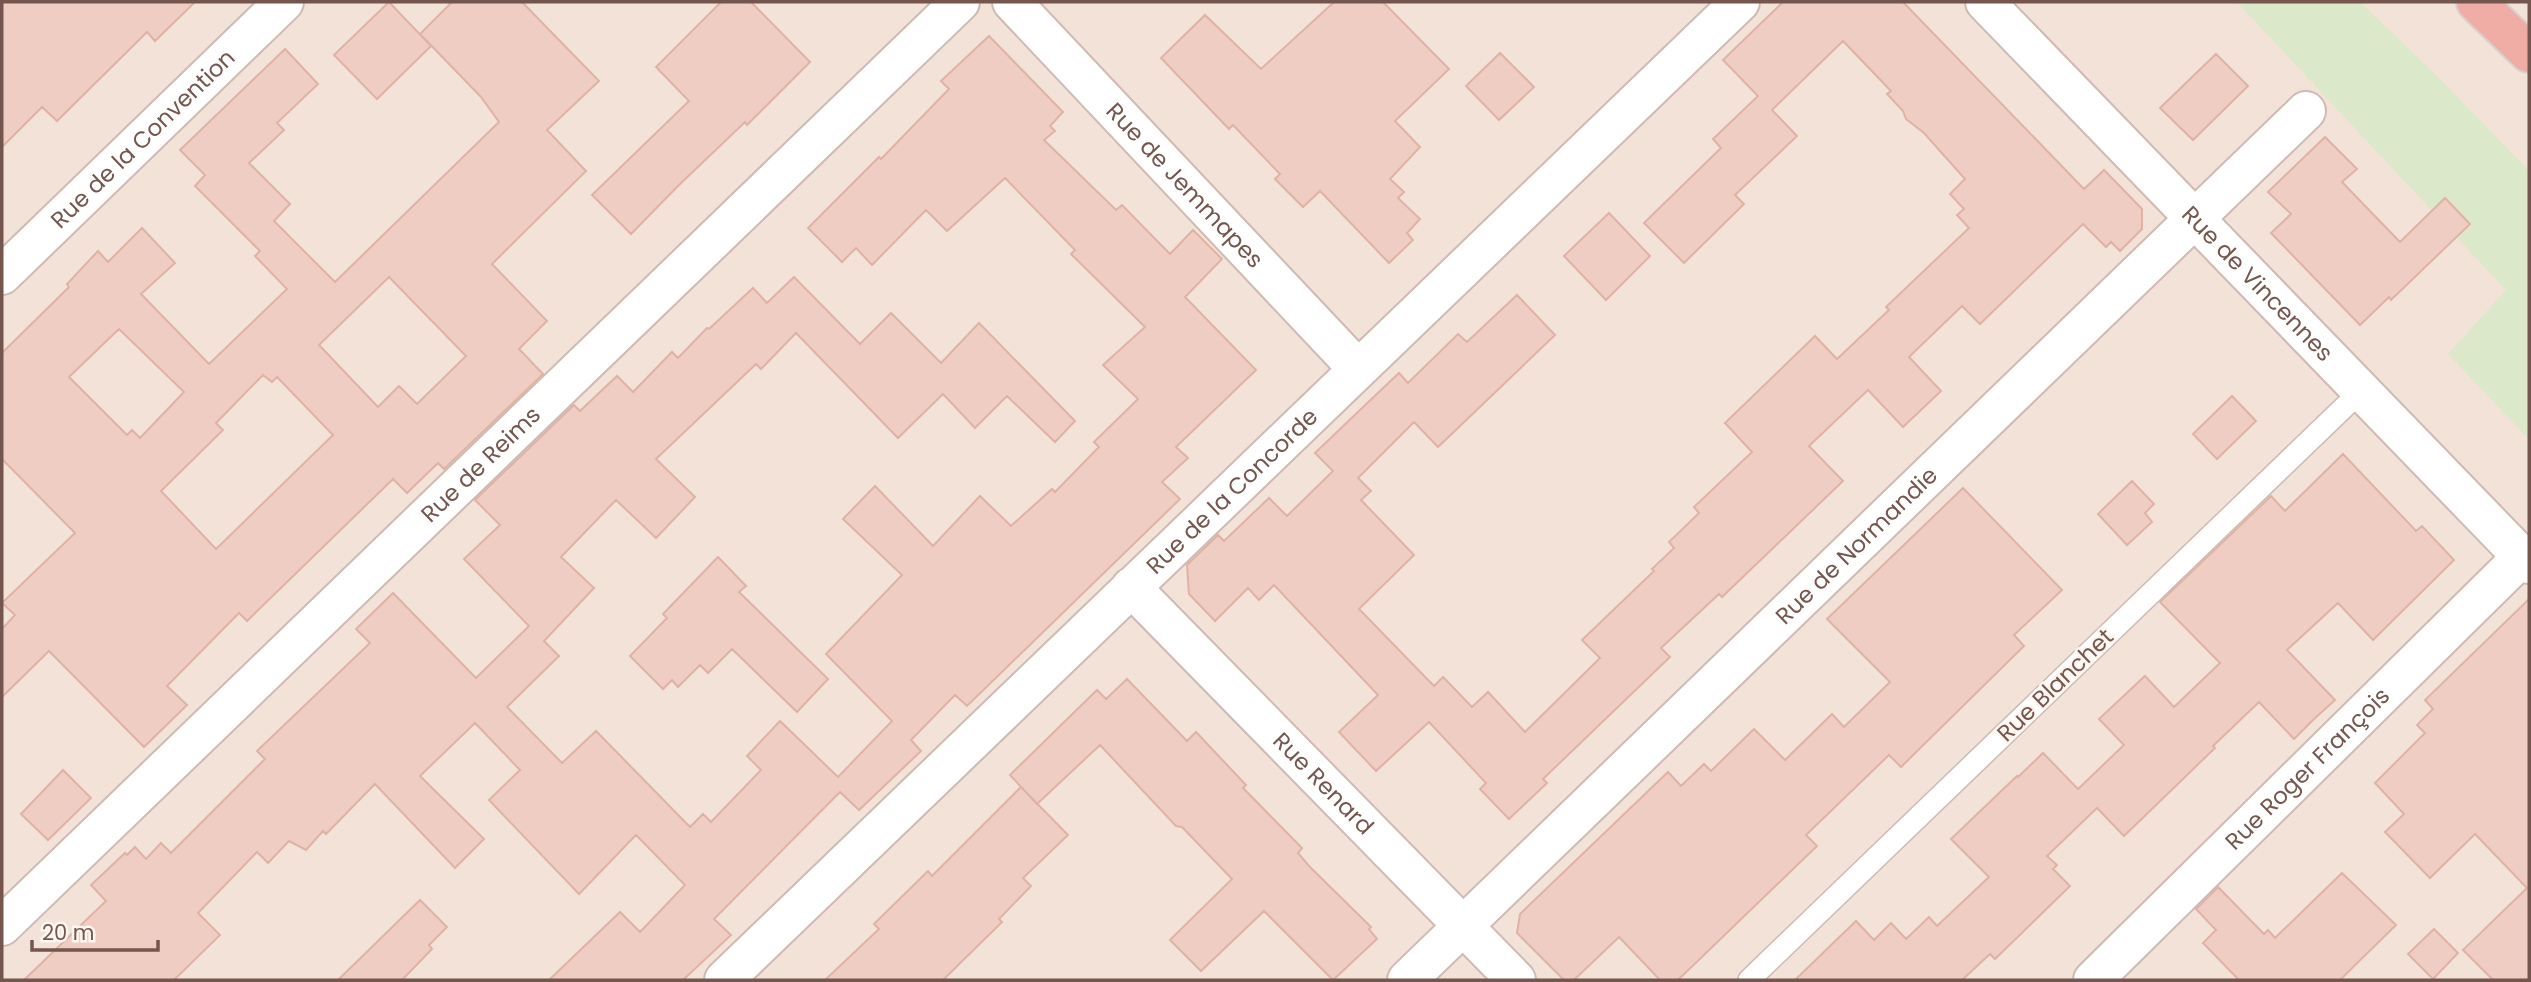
<svg xmlns="http://www.w3.org/2000/svg" width="2531" height="982" font-family="Poppins,sans-serif">
<style>
.residential{fill:#f2e2d8}
.green{fill:#dbe8c9}
.building{fill:#efcdc3;stroke:#e0b2a5;stroke-width:2;fill-rule:evenodd}
.lines{fill:none;stroke-linecap:round;stroke-linejoin:round}
.lane-casing{stroke:#cfbab3;stroke-width:24}
.street-casing{stroke:#cfbab3;stroke-width:42}
.highway-casing{stroke:#d8d0ce;stroke-width:42}
.lane{stroke:#fff;stroke-width:21}
.street{stroke:#fff;stroke-width:38}
.highway{stroke:#f0ada5;stroke-width:38}
.labels{text-anchor:middle;dominant-baseline:central;stroke-width:5;stroke-linejoin:round;paint-order:stroke}
.street-label{font-size:23px;fill:#74564f;stroke:#fef6f0}
</style>
<rect width="100%" height="100%" fill="#fbf2ea"/>
<path class="residential" d="M 2,2 L 2529,2 L 2529,980 L 2,980 Z"/>
<path class="green" d="M 2237,2 L 2360,2 L 2438,77 L 2529,171 L 2529,439 L 2448,354 L 2506,290 Z"/>
<path class="building" d="M 2,2 L 195,2 L 155,41 L 147,32 L 57,121 L 42,107 L 2,147 Z
M 389,2 L 431,46 L 377,99 L 334,55 Z
M 452,2 L 522,2 L 599,81 L 547,130 L 586,171 L 492,264 L 547,321 L 519,349 L 543,374 L 444,469 L 438,463 L 407,493 L 393,479 L 247,621 L 239,613 L 167,686 L 187,705 L 144,747 L 49,651 L 2,697 L 2,629 L 15,615 L 2,603 L 75,533 L 2,459 L 2,353 L 69,287 L 67,284 L 98,251 L 108,262 L 142,228 L 175,263 L 141,294 L 209,364 L 287,289 L 255,256 L 260,251 L 195,186 L 205,175 L 180,150 L 285,49 L 318,84 L 277,123 L 284,130 L 249,163 L 290,204 L 274,221 L 335,282 L 499,122 L 481,97 L 420,34 ZM 389,277 L 466,356 L 417,404 L 399,386 L 378,407 L 319,345 ZM 119,329 L 184,392 L 140,438 L 132,430 L 127,435 L 69,377 ZM 263,375 L 272,382 L 277,377 L 333,435 L 216,549 L 161,491 L 223,430 L 216,423 Z
M 721,2 L 751,2 L 810,62 L 747,125 L 745,122 L 679,185 L 631,234 L 592,195 L 689,101 L 656,67 Z
M 1334,2 L 1383,2 L 1449,69 L 1395,121 L 1420,147 L 1390,179 L 1404,192 L 1398,198 L 1420,219 L 1407,233 L 1413,240 L 1389,263 L 1320,191 L 1303,207 L 1275,179 L 1280,174 L 1233,125 L 1229,129 L 1161,58 L 1205,15 L 1261,69 Z
M 1783,2 L 1903,2 L 2084,189 L 2104,170 L 2142,209 L 2142,229 L 2120,251 L 2111,242 L 2106,247 L 2083,224 L 1980,324 L 1962,306 L 1909,357 L 1941,391 L 1903,427 L 1868,390 L 1809,446 L 1843,481 L 1722,597 L 1719,594 L 1661,648 L 1670,657 L 1543,779 L 1547,783 L 1509,819 L 1480,789 L 1486,783 L 1429,722 L 1376,771 L 1339,732 L 1378,695 L 1274,585 L 1259,600 L 1248,588 L 1215,621 L 1189,594 L 1187,565 L 1218,535 L 1224,541 L 1269,498 L 1287,516 L 1333,471 L 1315,453 L 1361,409 L 1399,373 L 1408,383 L 1458,334 L 1467,342 L 1517,295 L 1555,335 L 1438,447 L 1414,422 L 1358,478 L 1371,491 L 1361,500 L 1414,555 L 1359,609 L 1434,686 L 1443,677 L 1472,707 L 1488,692 L 1525,732 L 1600,658 L 1582,640 L 1654,571 L 1652,569 L 1674,548 L 1669,542 L 1699,513 L 1694,507 L 1752,452 L 1725,423 L 1815,336 L 1837,359 L 1889,310 L 1886,307 L 1969,228 L 1957,215 L 1964,209 L 1950,194 L 1965,179 L 1924,133 L 1906,119 L 1903,111 L 1887,94 L 1891,91 L 1843,41 L 1772,110 L 1797,136 L 1735,195 L 1744,204 L 1684,263 L 1644,223 L 1721,148 L 1713,139 L 1758,96 L 1723,60 Z
M 989,36 L 1063,112 L 1050,126 L 1055,131 L 1044,140 L 1116,210 L 1122,205 L 1170,254 L 1193,230 L 1222,259 L 1185,297 L 1256,370 L 1176,447 L 1188,458 L 1162,482 L 1180,499 L 967,706 L 955,695 L 911,740 L 921,751 L 859,810 L 840,792 L 714,919 L 731,935 L 683,980 L 549,980 L 620,912 L 640,932 L 685,885 L 636,835 L 579,894 L 489,800 L 520,770 L 475,723 L 420,776 L 484,839 L 455,868 L 375,784 L 326,834 L 323,831 L 306,850 L 289,841 L 268,863 L 257,852 L 198,913 L 220,935 L 174,980 L 24,980 L 106,901 L 91,885 L 125,853 L 127,855 L 135,847 L 146,859 L 161,843 L 171,853 L 265,759 L 257,751 L 370,643 L 356,629 L 393,593 L 476,678 L 529,626 L 464,559 L 500,525 L 475,500 L 574,405 L 580,411 L 617,376 L 633,392 L 672,352 L 678,358 L 707,328 L 709,329 L 753,288 L 767,303 L 794,277 L 860,344 L 891,313 L 941,363 L 979,323 L 1075,421 L 1055,442 L 1007,396 L 975,428 L 943,394 L 898,438 L 796,333 L 761,369 L 756,364 L 656,459 L 695,497 L 656,538 L 616,500 L 561,557 L 594,588 L 544,641 L 559,656 L 507,707 L 562,763 L 596,731 L 690,827 L 703,814 L 711,822 L 761,770 L 747,756 L 780,721 L 838,777 L 892,721 L 826,654 L 902,575 L 843,519 L 875,486 L 933,546 L 980,496 L 1011,526 L 1052,489 L 1055,492 L 1099,447 L 1094,442 L 1138,399 L 1103,365 L 1145,327 L 1071,254 L 1075,250 L 1005,178 L 947,231 L 926,210 L 872,265 L 856,248 L 842,262 L 808,228 L 879,157 L 881,159 L 949,89 L 941,81 Z
M 1500,53 L 1534,87 L 1499,120 L 1466,86 Z
M 2216,54 L 2248,86 L 2193,140 L 2160,108 Z
M 2325,137 L 2357,169 L 2342,182 L 2400,242 L 2445,198 L 2470,224 L 2391,300 L 2389,297 L 2360,325 L 2271,233 L 2291,214 L 2268,192 Z
M 1609,213 L 1650,256 L 1606,300 L 1564,256 Z
M 2232,396 L 2256,421 L 2217,459 L 2193,434 Z
M 2343,454 L 2416,531 L 2422,526 L 2454,560 L 2373,640 L 2338,603 L 2287,650 L 2335,700 L 2313,720 L 2294,739 L 2259,702 L 2213,746 L 2215,748 L 2124,836 L 2097,808 L 2047,856 L 2057,865 L 2053,869 L 2070,886 L 1995,959 L 1990,954 L 1962,980 L 1795,980 L 1856,921 L 1874,940 L 1891,923 L 1906,939 L 1929,917 L 1937,926 L 1989,877 L 1951,839 L 2017,776 L 2018,777 L 2043,753 L 2078,789 L 2124,745 L 2099,719 L 2145,676 L 2174,707 L 2220,663 L 2160,602 L 2271,496 L 2285,511 Z
M 2132,481 L 2154,504 L 2145,513 L 2152,522 L 2127,545 L 2098,514 Z
M 1963,488 L 2062,590 L 2014,635 L 2024,646 L 1901,767 L 1889,755 L 1806,835 L 1817,846 L 1678,980 L 1660,980 L 1619,937 L 1574,980 L 1564,980 L 1517,933 L 1520,914 L 1668,772 L 1681,786 L 1704,764 L 1711,771 L 1754,729 L 1785,760 L 1832,714 L 1844,727 L 1890,682 L 1827,619 Z
M 718,557 L 746,586 L 739,592 L 828,679 L 797,712 L 732,649 L 708,673 L 700,665 L 678,687 L 672,680 L 663,689 L 630,656 L 667,618 L 663,614 Z
M 2529,599 L 2529,980 L 2493,980 L 2463,950 L 2527,888 L 2475,834 L 2430,878 L 2385,832 L 2404,814 L 2375,783 L 2425,733 L 2417,725 L 2433,709 L 2425,700 Z
M 1127,679 L 1187,741 L 1196,732 L 1246,785 L 1243,788 L 1302,848 L 1298,853 L 1309,866 L 1371,927 L 1369,929 L 1377,939 L 1333,980 L 1264,911 L 1201,971 L 1170,940 L 1232,879 L 1182,827 L 1176,826 L 1100,745 L 1037,804 L 1010,775 L 1097,690 L 1106,699 Z
M 63,770 L 91,798 L 48,840 L 21,814 Z
M 1021,787 L 1068,835 L 1023,878 L 1031,886 L 999,919 L 1002,922 L 943,980 L 825,980 L 879,929 L 874,924 L 928,871 L 932,876 Z
M 2342,873 L 2396,925 L 2340,980 L 2239,980 L 2203,943 L 2216,930 L 2196,909 L 2218,887 L 2264,934 L 2268,930 L 2275,938 Z
M 420,900 L 447,927 L 429,945 L 432,949 L 402,980 L 338,980 Z
M 2434,929 L 2458,953 L 2433,979 L 2408,954 Z"/>
<g class="lines">
<defs>
<path id="lane" d="M 1749,980 L 2361,391"/>
<g id="street">
<path id="s1" d="M 1012,2 L 1357,368"/>
<path id="s2" d="M 1985,2 L 2529,564"/>
<path id="s3" d="M 2,275 L 284,2"/>
<path id="s4" d="M 1131,587 L 1516,980"/>
<path id="s5" d="M 2,926 L 960,2"/>
<path id="s6" d="M 724,980 L 1740,2"/>
<path id="s7" d="M 1407,980 L 2306,111"/>
<path id="s8" d="M 2093,980 L 2522,557"/>
</g>
<path id="highway" d="M 2476,2 L 2529,53"/>
</defs>
<use href="#lane" class="lane-casing"/>
<use href="#street" class="street-casing"/>
<use href="#highway" class="highway-casing"/>
<use href="#lane" class="lane"/>
<use href="#street" class="street"/>
<use href="#highway" class="highway"/>
</g>
<g class="labels">
<g class="street-label">
<text stroke="none"><textPath href="#s3" startOffset="196">Rue de la Convention</textPath></text>
<text stroke="none"><textPath href="#s1" startOffset="252">Rue de Jemmapes</textPath></text>
<text stroke="none"><textPath href="#s2" startOffset="392">Rue de Vincennes</textPath></text>
<text stroke="none"><textPath href="#s5" startOffset="665">Rue de Reims</textPath></text>
<text stroke="none"><textPath href="#s6" startOffset="705">Rue de la Concorde</textPath></text>
<text stroke="none"><textPath href="#s7" startOffset="625">Rue de Normandie</textPath></text>
<text transform="translate(2055 685) rotate(-44)">Rue Blanchet</text>
<text stroke="none"><textPath href="#s8" startOffset="301">Rue Roger François</textPath></text>
<text stroke="none"><textPath href="#s4" startOffset="275">Rue Renard</textPath></text>
</g>
</g>
<rect width="2531" height="982" fill="none" stroke="#74564f" stroke-width="7"/>
<path d="M32 940v10h126v-10" fill="none" stroke="#74564f" stroke-width="3.5"/>
<text x="42" y="940" font-size="21" fill="#74564f" stroke="#fef6f0" stroke-width="5" paint-order="stroke">20 m</text>
</svg>
